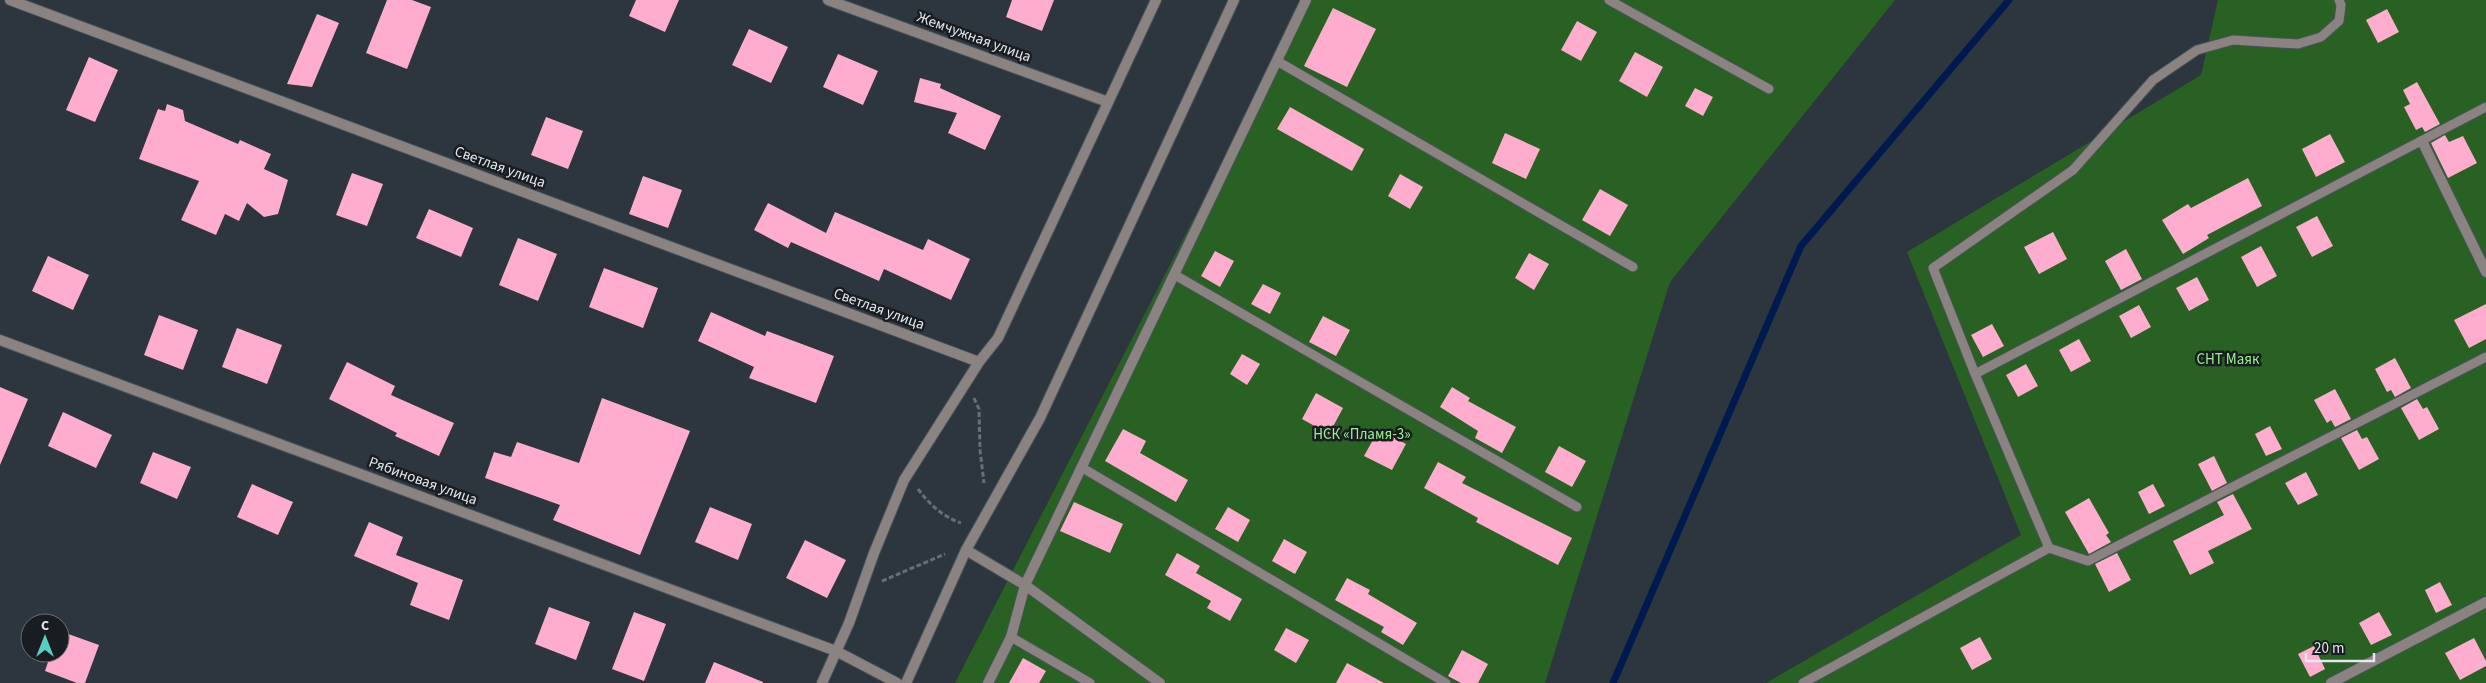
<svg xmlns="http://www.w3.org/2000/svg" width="2486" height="683" font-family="'Source Sans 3',sans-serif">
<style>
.green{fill:#296023}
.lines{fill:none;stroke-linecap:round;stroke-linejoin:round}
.stream{stroke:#001a4f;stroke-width:7}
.building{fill:#feadce}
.service-casing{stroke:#4a525b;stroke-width:11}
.minor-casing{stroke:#4a525b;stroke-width:12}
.tertiary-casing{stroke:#4a525b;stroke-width:12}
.path{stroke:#666e76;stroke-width:3;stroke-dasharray:5 2.5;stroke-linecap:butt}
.service{stroke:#8a8382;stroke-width:9}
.minor{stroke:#8a8382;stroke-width:10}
.tertiary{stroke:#8a8382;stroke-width:10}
.labels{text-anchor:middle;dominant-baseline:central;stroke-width:5;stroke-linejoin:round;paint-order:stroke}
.street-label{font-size:15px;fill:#e2e8ed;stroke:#191d21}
.park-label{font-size:15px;fill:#9af38f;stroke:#191d21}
</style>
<rect width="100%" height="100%" fill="#2d363f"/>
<path class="green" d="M 1306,0 L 1895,0 L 1670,282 L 1545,683 L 955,683 Z
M 2218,0 L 2486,0 L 2486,683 L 1766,683 L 2021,535 L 1907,252 L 2201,75 Z"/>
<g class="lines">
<path class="stream" d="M 1613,683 L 1801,246 L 2009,0"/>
</g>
<path class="building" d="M 387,0 L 412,0 L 431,7 L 407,69 L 366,53 Z
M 636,0 L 679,0 L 665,32 L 629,16 Z
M 1012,0 L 1054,0 L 1042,31 L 1006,17 Z
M 1333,8 L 1376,29 L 1347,87 L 1304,66 Z
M 2387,9 L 2399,32 L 2378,43 L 2366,20 Z
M 317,14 L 339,23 L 312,87 L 287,84 Z
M 1577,21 L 1597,32 L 1581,61 L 1561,50 Z
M 749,29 L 788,47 L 771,83 L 732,65 Z
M 1635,52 L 1663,67 L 1647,97 L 1619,81 Z
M 838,54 L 878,71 L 863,105 L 823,87 Z
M 89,57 L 118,70 L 95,122 L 66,110 Z
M 920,78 L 941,84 L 940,88 L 1001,116 L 985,150 L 948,133 L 957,113 L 914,102 Z
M 2417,82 L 2440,124 L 2425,132 L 2422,127 L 2416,130 L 2404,107 L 2410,104 L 2403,90 Z
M 1695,88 L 1713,97 L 1703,116 L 1685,106 Z
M 167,104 L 183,110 L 185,121 L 238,144 L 240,140 L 271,154 L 264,169 L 288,180 L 278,214 L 264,217 L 247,203 L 239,221 L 225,214 L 216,235 L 181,220 L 199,181 L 139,159 L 158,109 L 165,111 Z
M 1290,107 L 1364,149 L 1352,171 L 1277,129 Z
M 546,117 L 583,131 L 568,169 L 531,155 Z
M 1505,133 L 1540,149 L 1526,179 L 1492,163 Z
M 2330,134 L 2345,162 L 2316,177 L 2302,149 Z
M 2445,135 L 2449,142 L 2463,136 L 2477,163 L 2448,178 L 2431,143 Z
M 352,173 L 383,184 L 367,226 L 336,215 Z
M 1400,174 L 1423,187 L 1410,209 L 1388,196 Z
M 643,176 L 682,190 L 668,228 L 629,214 Z
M 2248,178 L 2262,206 L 2207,235 L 2209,238 L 2183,254 L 2162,220 L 2188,204 L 2191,208 Z
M 1600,189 L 1628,205 L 1610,236 L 1582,220 Z
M 768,203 L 826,233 L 835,212 L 923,250 L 928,239 L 970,259 L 951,300 L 884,269 L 879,281 L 791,242 L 788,248 L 754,230 Z
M 429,209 L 473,228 L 461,257 L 416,238 Z
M 2317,216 L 2333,246 L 2312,257 L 2296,227 Z
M 2053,232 L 2067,259 L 2039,274 L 2024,247 Z
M 518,238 L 557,254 L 538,301 L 499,285 Z
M 2261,246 L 2277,276 L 2257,287 L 2241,257 Z
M 2126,249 L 2142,279 L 2121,290 L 2105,261 Z
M 1215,251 L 1234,261 L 1220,287 L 1201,276 Z
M 1529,253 L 1549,264 L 1534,290 L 1515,278 Z
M 48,256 L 89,275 L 73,310 L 32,291 Z
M 604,268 L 658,288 L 643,328 L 589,307 Z
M 2197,277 L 2209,300 L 2189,311 L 2176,288 Z
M 1263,284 L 1281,293 L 1270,314 L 1251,304 Z
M 2486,304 L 2486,339 L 2469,348 L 2454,320 Z
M 2139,305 L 2151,327 L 2131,338 L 2119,316 Z
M 711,312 L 765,336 L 767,331 L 834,356 L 816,403 L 749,378 L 754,367 L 698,341 Z
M 159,315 L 198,330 L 183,370 L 144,355 Z
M 1323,316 L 1350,330 L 1336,356 L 1309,342 Z
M 1992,324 L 2004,346 L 1983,357 L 1971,335 Z
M 237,328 L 282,345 L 267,384 L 222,367 Z
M 2079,339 L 2091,361 L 2071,372 L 2059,350 Z
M 1242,354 L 1260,364 L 1247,385 L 1230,374 Z
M 2395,358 L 2411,388 L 2395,397 L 2391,390 L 2387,392 L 2375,369 Z
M 347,362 L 395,386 L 391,395 L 454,423 L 439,456 L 395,436 L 397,433 L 329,399 Z
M 2026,364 L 2038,386 L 2018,397 L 2006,375 Z
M 0,387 L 28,399 L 0,465 Z
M 1452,387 L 1470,398 L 1468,401 L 1516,427 L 1502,453 L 1475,438 L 1478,431 L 1440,407 Z
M 2335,389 L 2351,419 L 2335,427 L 2331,420 L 2327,423 L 2314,400 Z
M 1316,393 L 1343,408 L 1329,434 L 1302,419 Z
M 602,398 L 690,431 L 640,555 L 553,520 L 560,505 L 485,478 L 494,452 L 511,457 L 517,442 L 579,463 Z
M 2417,399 L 2423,409 L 2427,407 L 2439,429 L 2419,440 L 2401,408 Z
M 63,412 L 112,435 L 96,468 L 48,446 Z
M 2270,426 L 2282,449 L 2266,456 L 2255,434 Z
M 1123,429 L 1146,441 L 1140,453 L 1188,480 L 1176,502 L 1105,461 Z
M 1379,429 L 1406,444 L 1392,470 L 1364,456 Z
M 2357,430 L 2362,439 L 2367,437 L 2379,459 L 2359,470 L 2341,438 Z
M 1559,446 L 1586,461 L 1572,487 L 1545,472 Z
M 153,452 L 191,467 L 177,499 L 140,483 Z
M 2214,456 L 2227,483 L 2212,491 L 2198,464 Z
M 1438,462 L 1466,477 L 1462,483 L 1572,538 L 1558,565 L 1476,522 L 1478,518 L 1424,488 Z
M 2306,472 L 2318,495 L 2298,505 L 2285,483 Z
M 252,484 L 293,502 L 278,535 L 237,517 Z
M 2153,484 L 2165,506 L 2149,514 L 2138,492 Z
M 2233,494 L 2252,529 L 2208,551 L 2214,563 L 2190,575 L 2173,541 L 2224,515 L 2217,502 Z
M 2089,498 L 2109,533 L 2106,535 L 2111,542 L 2089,554 L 2065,512 Z
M 1074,502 L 1123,524 L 1110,553 L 1060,531 Z
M 710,507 L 752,524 L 738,560 L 695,542 Z
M 1228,507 L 1250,520 L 1238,542 L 1215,529 Z
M 369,522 L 403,537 L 396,555 L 463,580 L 449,620 L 410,605 L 418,583 L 354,556 Z
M 1284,539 L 1307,552 L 1295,574 L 1272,561 Z
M 805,540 L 846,560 L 827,598 L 786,578 Z
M 1177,553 L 1200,566 L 1196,573 L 1242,599 L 1230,621 L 1207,608 L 1211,601 L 1165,575 Z
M 2117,553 L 2131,580 L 2109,592 L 2095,564 Z
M 1347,578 L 1370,590 L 1368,594 L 1417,623 L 1403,645 L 1381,632 L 1384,627 L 1335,600 Z
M 2440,582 L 2452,605 L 2436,613 L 2425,590 Z
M 549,607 L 590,622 L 576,660 L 535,644 Z
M 634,612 L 666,624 L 644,681 L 612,669 Z
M 2379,612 L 2392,635 L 2371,645 L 2359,623 Z
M 1286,628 L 1309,640 L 1296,663 L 1274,650 Z
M 60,631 L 99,645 L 85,683 L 77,683 L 45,671 L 51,653 L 60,653 Z
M 1980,637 L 1992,659 L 1972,670 L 1960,648 Z
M 2474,638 L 2486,661 L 2486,666 L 2460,680 L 2445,653 Z
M 2314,646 L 2325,669 L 2310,677 L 2298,654 Z
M 1462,650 L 1488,664 L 1478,683 L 1461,683 L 1448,676 Z
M 1023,658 L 1046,671 L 1039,683 L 1009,683 Z
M 714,662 L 763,682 L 763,683 L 705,683 Z
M 1347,663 L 1384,683 L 1336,683 Z"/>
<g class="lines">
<defs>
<path id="service" d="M 1609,0 L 1769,89
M 1277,61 L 1633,267
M 1175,275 L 1577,507
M 1975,374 L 2486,107
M 1081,467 L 1446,683
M 2049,548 L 1975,374 L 1933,268 L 2073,170 L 2153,80 L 2197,50 L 2233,40 L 2298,44 L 2321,37 L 2339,21 L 2341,5 L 2339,0
M 1011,637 L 1090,683
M 1803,683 L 2049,548 L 2088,561 L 2486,357"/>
<path id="minor" d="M 10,0 L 979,362
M 828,0 L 1108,102
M 2422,141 L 2486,272
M 0,340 L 836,651 L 897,683
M 966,550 L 1025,585 L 1160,683
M 822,683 L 849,623 L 874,553 L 904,480 L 979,362 L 998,338 L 1156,0
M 988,683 L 1011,637 L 1025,585 L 1306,0
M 2331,683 L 2486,602"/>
<path id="tertiary" d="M 906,683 L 966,550 L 1040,418 L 1234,0"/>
</defs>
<use href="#service" class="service-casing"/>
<use href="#minor" class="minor-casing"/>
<use href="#tertiary" class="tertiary-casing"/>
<path class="path" d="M 974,398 L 979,409 L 980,450 L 984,483
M 918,489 C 929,504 943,517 961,523
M 882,581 L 945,554"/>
<use href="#service" class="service"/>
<use href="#minor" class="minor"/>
<use href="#tertiary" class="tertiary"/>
</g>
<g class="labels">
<g class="street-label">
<text transform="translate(974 37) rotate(20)">Жемчужная улица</text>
<text transform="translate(500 167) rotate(20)">Светлая улица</text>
<text transform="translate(879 309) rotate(20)">Светлая улица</text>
<text transform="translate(423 481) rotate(20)">Рябиновая улица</text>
</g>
<g class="park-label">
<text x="2228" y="359">СНТ Маяк</text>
<text x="1362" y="434">НСК «Пламя-3»</text>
</g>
</g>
<g transform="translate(45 638)"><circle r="24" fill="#191d21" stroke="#696e73"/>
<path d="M0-4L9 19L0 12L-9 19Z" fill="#57cec2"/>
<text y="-8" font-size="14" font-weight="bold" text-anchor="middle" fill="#e2e8ed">С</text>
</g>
<path d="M2306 653v8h68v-8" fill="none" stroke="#e2e8ed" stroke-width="2.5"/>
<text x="2314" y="653" font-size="15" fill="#e2e8ed" stroke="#191d21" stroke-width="4" paint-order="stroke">20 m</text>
</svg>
